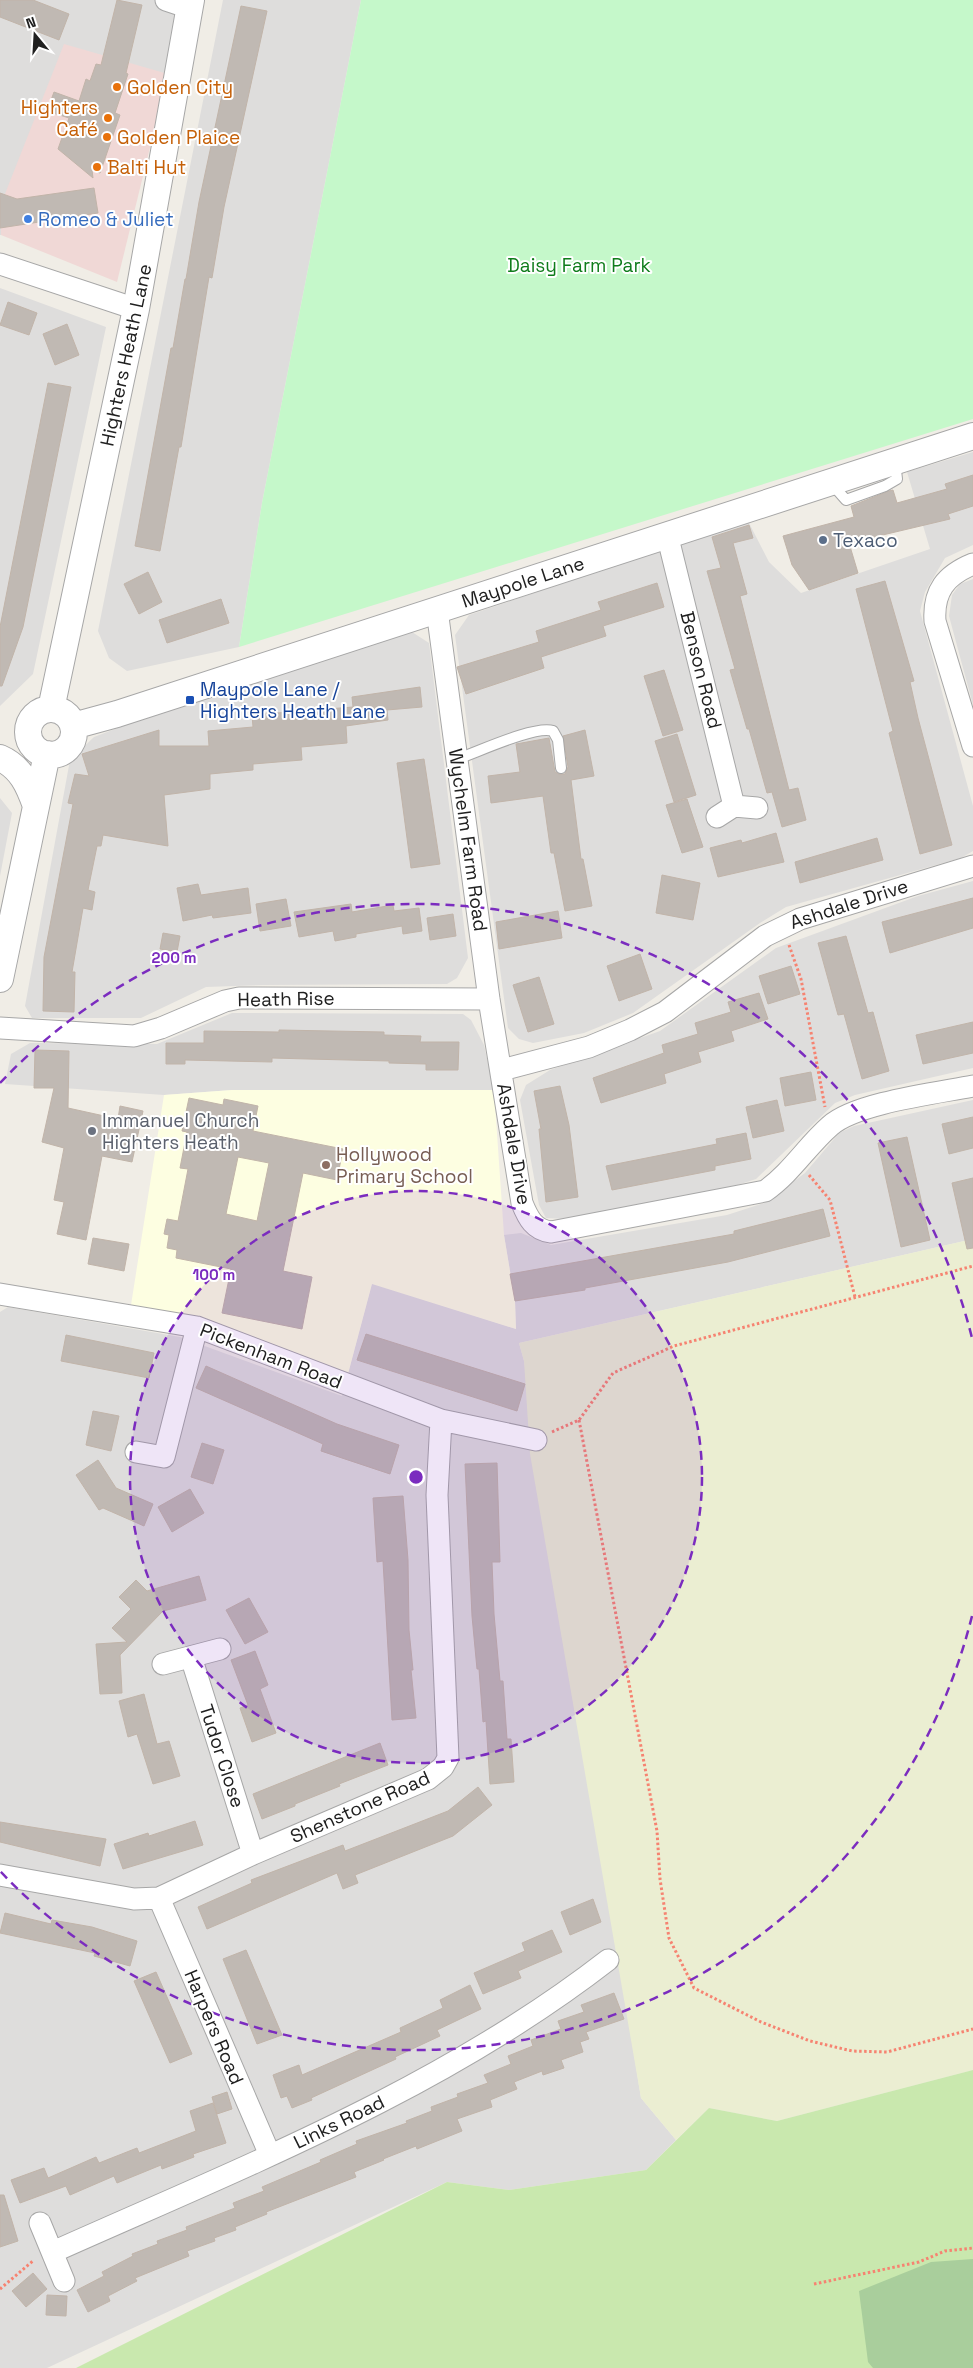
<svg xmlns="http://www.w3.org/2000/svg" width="973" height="2368" font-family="'Space Grotesk',sans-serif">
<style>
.residential{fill:#dedddc}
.commercial{fill:#f0d8d6}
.education{fill:#fdfee1}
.farmland{fill:#ebeed2}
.grass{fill:#c9e8ae}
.forest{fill:#a9ce9c}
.park{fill:#c5f8ca}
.building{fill:#c0b9b3;stroke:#c1b4a9;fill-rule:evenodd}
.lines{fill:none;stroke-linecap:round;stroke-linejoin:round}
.service-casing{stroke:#a7a7a7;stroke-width:12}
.minor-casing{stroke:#a7a7a7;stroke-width:23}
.tertiary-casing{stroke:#a7a7a7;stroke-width:28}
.path{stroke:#f68371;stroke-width:3;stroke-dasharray:2.5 2.5;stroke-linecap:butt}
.service{stroke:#fff;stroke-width:10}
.minor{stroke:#fff;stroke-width:21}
.tertiary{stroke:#fff;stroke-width:26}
.ring{fill:none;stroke:#7b2cbf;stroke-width:2.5;stroke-dasharray:9 6}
.food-dot{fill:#e8710a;stroke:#fff;stroke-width:2}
.shop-dot{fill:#3f7fe0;stroke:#fff;stroke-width:2}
.service-dot{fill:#5c6f8a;stroke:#fff;stroke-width:2}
.transit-dot{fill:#1a4fb4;stroke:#fff;stroke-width:2}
.worship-dot{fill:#6b7280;stroke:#fff;stroke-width:2}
.education-dot{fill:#8d6e63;stroke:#fff;stroke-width:2}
.labels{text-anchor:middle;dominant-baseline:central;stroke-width:4;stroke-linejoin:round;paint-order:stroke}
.food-label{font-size:19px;fill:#c56008;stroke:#fff;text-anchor:start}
.shop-label{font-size:19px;fill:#366cbe;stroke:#fff;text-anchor:start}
.park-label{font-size:19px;fill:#0f7c1b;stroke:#fff}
.street-label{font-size:19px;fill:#202020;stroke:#fff}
.service-label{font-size:19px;fill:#4e5e75;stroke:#fff;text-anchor:start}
.transit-label{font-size:19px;fill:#164399;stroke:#fff;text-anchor:start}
.worship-label{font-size:19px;fill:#5b616d;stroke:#fff;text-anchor:start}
.education-label{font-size:19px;fill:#785e54;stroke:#fff;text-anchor:start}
.centre{fill:#7b2cbf;stroke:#fff;stroke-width:2.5}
.ring-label{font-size:15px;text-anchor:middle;font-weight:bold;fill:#7b2cbf;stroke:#fff;stroke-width:4;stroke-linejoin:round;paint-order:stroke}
</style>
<rect width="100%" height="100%" fill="#f0ede6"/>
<path class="residential" d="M 0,0 L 181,0 L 168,74 L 1,204 L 1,235 L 0,235 Z
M 223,0 L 361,0 L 262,503 L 239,647 L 127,671 L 109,658 L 98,631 Z
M 0,288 L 106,327 L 33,674 L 0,706 Z
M 973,452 L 973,545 L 945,558 L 925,592 L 920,611 L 973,806 L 973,851 L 961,858 L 786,907 L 760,923 L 633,1013 L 584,1033 L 533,1043 L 519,1039 L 508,1028 L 455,635 L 469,615 L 748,521 L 769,562 L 801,593 L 930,549 L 907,472 Z
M 973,579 L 973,705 L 949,616 L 952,595 L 960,584 Z
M 412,632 L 429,643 L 468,958 L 457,978 L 447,984 L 263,985 L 206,987 L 141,1018 L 32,1018 L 25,1006 L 70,760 L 94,737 L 165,710 Z
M 0,798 L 12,813 L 0,876 Z
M 973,881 L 973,1068 L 855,1095 L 835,1103 L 756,1179 L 725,1189 L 565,1219 L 546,1218 L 539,1205 L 520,1100 L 526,1085 L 550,1070 L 660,1031 L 776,948 L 918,896 Z
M 232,1013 L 463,1014 L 471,1020 L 484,1045 L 494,1090 L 232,1090 L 164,1095 L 5,1084 L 11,1054 L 30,1043 L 157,1044 Z
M 973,1100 L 973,1239 L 519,1343 L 524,1361 L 641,2098 L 676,2140 L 646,2170 L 509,2190 L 447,2182 L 47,2368 L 0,2368 L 0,1312 L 8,1307 L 180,1337 L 342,1396 L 372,1283 L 516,1329 L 515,1301 L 504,1235 L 521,1233 L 551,1245 L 727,1215 L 764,1203 L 805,1173 L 839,1133 L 854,1126 Z"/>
<path class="commercial" d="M 64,44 L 168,74 L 117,282 L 1,235 L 1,204 Z"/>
<path class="education" d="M 232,1090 L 494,1090 L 504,1235 L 515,1301 L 516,1329 L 372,1284 L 348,1374 L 224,1326 L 131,1305 L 164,1095 Z"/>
<path class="farmland" d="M 973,1239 L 973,2070 L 777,2121 L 709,2108 L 676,2140 L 641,2098 L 530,1454 L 524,1361 L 519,1343 Z"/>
<path class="grass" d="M 973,2070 L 973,2368 L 76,2368 L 447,2182 L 509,2190 L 646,2170 L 709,2108 L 777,2121 Z"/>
<path class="forest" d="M 973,2259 L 973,2368 L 873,2368 L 868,2362 L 859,2291 L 931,2262 Z"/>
<path class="park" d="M 361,0 L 973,0 L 973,419 L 239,647 L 262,503 Z"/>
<path class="building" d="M 0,0 L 33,0 L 69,14 L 59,40 L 0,17 Z
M 117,0 L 142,5 L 126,73 L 128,74 L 115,113 L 120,115 L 100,173 L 92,170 L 93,178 L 58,149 L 69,118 L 47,111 L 54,92 L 79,101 L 86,79 L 90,81 L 96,64 L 101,65 Z
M 241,6 L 267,11 L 224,207 L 212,278 L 209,277 L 181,447 L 179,447 L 160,551 L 135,546 L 171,348 L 173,348 L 185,279 L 186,279 L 199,202 Z
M 94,188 L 98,213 L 0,228 L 0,193 L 17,199 Z
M 8,302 L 37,313 L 29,335 L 0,325 Z
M 67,324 L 79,355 L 55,365 L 43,334 Z
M 48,383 L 71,387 L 23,627 L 2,686 L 0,686 L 0,627 Z
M 973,475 L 973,506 L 948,514 L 950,519 L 849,543 L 858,573 L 809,590 L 792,565 L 783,536 L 854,517 L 851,506 L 889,491 L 893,490 L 897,503 L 947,489 L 945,484 Z
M 749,525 L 753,538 L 733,543 L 747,594 L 740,596 L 789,790 L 798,788 L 806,820 L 782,827 L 772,792 L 767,793 L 749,729 L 747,729 L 730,670 L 735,669 L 707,571 L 721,568 L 712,537 Z
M 148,572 L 162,602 L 139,614 L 124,584 Z
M 885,581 L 914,681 L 910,682 L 918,718 L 952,845 L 920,854 L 889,733 L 893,731 L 856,589 Z
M 657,583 L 664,607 L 603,626 L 606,636 L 541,657 L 544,668 L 466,694 L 457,667 L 539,642 L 536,631 L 601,610 L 598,602 Z
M 221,599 L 229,623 L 167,643 L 159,620 Z
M 664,670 L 683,730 L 663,736 L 644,676 Z
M 420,687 L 422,707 L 387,710 L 388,720 L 346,726 L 347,743 L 301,747 L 302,760 L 253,764 L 253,770 L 210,774 L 210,789 L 164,795 L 168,846 L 103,835 L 101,846 L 97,846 L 88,890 L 95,892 L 92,910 L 83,908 L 72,972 L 75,972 L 74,1012 L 43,1011 L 44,957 L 73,804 L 68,803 L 75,774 L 89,776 L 82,754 L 159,730 L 159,746 L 209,746 L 208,731 L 253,727 L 252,715 L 353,707 L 352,697 Z
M 585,730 L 594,776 L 571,780 L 581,859 L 583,859 L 592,906 L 565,911 L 554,853 L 551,853 L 543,796 L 491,803 L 488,776 L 520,772 L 516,744 L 549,738 L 555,772 L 559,774 L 565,774 L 568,767 L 563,736 Z
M 677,734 L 696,795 L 674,802 L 655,741 Z
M 424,759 L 440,864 L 411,868 L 397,763 Z
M 687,799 L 703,847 L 682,853 L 666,805 Z
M 776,833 L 784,862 L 718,877 L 710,848 L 741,840 L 742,843 Z
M 877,838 L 883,860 L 800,883 L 795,862 Z
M 662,875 L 700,883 L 693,920 L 656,913 Z
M 198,884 L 201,895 L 248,888 L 251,913 L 213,918 L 212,915 L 183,921 L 177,888 Z
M 973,898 L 973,928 L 890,953 L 882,922 Z
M 286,899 L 291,926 L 260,931 L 256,904 Z
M 351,904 L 352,912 L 393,905 L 394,911 L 419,908 L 422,931 L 403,934 L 402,926 L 356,934 L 356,937 L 335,941 L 333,931 L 299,937 L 294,912 Z
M 558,911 L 562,938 L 499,949 L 496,922 Z
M 453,914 L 456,936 L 430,940 L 427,918 Z
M 163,933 L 180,936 L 177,952 L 160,949 Z
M 846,936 L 868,1013 L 873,1012 L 889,1071 L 862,1079 L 844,1014 L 838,1015 L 818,943 Z
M 640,954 L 652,989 L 619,1001 L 607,966 Z
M 791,966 L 800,994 L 768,1004 L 759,976 Z
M 539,977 L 554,1024 L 528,1032 L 513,985 Z
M 759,993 L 768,1019 L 731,1031 L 734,1041 L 698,1052 L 701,1062 L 664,1074 L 666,1083 L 601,1103 L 593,1078 L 664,1053 L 662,1045 L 698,1034 L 695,1023 L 731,1012 L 728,1002 Z
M 973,1022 L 973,1053 L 923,1064 L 916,1035 Z
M 279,1030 L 384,1032 L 384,1035 L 421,1036 L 420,1042 L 459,1042 L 458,1070 L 426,1070 L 426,1064 L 389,1063 L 389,1061 L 308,1059 L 272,1058 L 272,1062 L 185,1060 L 185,1064 L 166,1064 L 166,1043 L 204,1043 L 204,1031 L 279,1032 Z
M 35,1050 L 69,1051 L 68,1108 L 118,1119 L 120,1106 L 143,1111 L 132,1162 L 102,1156 L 86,1240 L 57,1234 L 64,1202 L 54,1200 L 64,1148 L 42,1142 L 54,1088 L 34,1088 Z
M 811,1072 L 816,1100 L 785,1106 L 780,1078 Z
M 560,1086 L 569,1125 L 578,1197 L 546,1202 L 539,1129 L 541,1129 L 534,1091 Z
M 189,1098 L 223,1105 L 224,1099 L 258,1106 L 253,1131 L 343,1149 L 337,1180 L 303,1173 L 283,1271 L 312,1277 L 302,1329 L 222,1313 L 231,1269 L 176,1258 L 177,1250 L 167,1248 L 169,1235 L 164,1234 L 167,1219 L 178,1221 L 188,1169 L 180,1168 L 187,1132 L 182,1131 ZM 238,1157 L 269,1163 L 257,1221 L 226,1214 Z
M 777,1100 L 784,1131 L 753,1138 L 746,1107 Z
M 973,1117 L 973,1148 L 949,1154 L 942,1124 Z
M 746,1133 L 751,1159 L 715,1166 L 715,1170 L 612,1190 L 606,1166 L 717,1144 L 716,1139 Z
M 907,1137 L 930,1240 L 901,1247 L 878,1143 Z
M 973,1178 L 973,1248 L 967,1249 L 952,1183 Z
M 823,1209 L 830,1236 L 728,1262 L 585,1288 L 585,1290 L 515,1301 L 510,1274 L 734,1234 L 734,1231 Z
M 93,1238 L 129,1244 L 124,1271 L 88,1264 Z
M 366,1334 L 525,1384 L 517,1411 L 357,1360 Z
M 66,1335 L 154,1353 L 149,1378 L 61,1361 Z
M 206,1366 L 337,1424 L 399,1445 L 390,1474 L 321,1451 L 323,1444 L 196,1388 Z
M 93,1411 L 119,1416 L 111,1451 L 86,1445 Z
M 202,1443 L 224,1450 L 213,1484 L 191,1477 Z
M 98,1460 L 116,1488 L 153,1504 L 144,1526 L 103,1508 L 99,1510 L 76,1475 Z
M 497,1463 L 500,1562 L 492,1562 L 494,1614 L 500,1681 L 503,1681 L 507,1739 L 511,1739 L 514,1782 L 490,1784 L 486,1721 L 483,1722 L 479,1669 L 477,1669 L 472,1616 L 465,1464 Z
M 190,1489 L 204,1513 L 172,1532 L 158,1507 Z
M 403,1496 L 408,1560 L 409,1630 L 413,1670 L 411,1670 L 416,1718 L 392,1720 L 383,1561 L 377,1562 L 373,1498 Z
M 199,1576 L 206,1600 L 163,1611 L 120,1655 L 122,1693 L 100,1694 L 96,1644 L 127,1642 L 112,1628 L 131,1609 L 119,1597 L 136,1580 L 147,1591 Z
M 249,1598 L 268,1632 L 245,1644 L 226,1610 Z
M 255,1651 L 268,1685 L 260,1689 L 276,1733 L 252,1742 L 240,1708 L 248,1705 L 231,1660 Z
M 144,1694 L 157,1744 L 169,1741 L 180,1776 L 153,1784 L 137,1734 L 128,1737 L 119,1701 Z
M 380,1743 L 388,1765 L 339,1784 L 340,1786 L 295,1804 L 295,1806 L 262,1819 L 253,1794 Z
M 478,1787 L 492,1805 L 453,1836 L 355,1875 L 358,1883 L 343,1889 L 337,1873 L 207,1929 L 198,1907 L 252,1883 L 251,1880 L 343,1845 L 345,1851 L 448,1811 Z
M 195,1821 L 203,1845 L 123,1869 L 114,1844 L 148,1833 L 149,1836 Z
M 0,1822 L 106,1839 L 100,1866 L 0,1842 Z
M 593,1899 L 601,1922 L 570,1935 L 561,1912 Z
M 5,1913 L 51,1924 L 52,1920 L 92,1927 L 137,1941 L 130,1966 L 94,1956 L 95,1953 L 0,1933 Z
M 552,1930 L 562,1952 L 518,1971 L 521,1978 L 483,1994 L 474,1973 L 525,1951 L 522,1943 Z
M 246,1950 L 282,2035 L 257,2044 L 223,1959 Z
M 156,1972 L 192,2054 L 170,2063 L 134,1981 Z
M 470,1985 L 481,2009 L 437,2030 L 440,2036 L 395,2057 L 396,2059 L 311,2098 L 312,2100 L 292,2108 L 287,2096 L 281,2098 L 273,2075 L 299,2065 L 302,2075 L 401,2032 L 400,2028 L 443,2008 L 440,2000 Z
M 614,1993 L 624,2019 L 586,2032 L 589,2039 L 580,2042 L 583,2052 L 561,2060 L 564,2068 L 543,2075 L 542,2071 L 514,2082 L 517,2089 L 490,2100 L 492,2107 L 457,2119 L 462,2131 L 417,2149 L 416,2146 L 383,2159 L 384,2160 L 354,2172 L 356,2177 L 266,2212 L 267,2214 L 235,2227 L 236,2230 L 214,2238 L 215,2241 L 187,2251 L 189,2256 L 135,2278 L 137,2281 L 108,2296 L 110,2301 L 88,2312 L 77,2290 L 104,2276 L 102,2272 L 133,2256 L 132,2254 L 158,2244 L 157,2241 L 187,2230 L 186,2227 L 235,2208 L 233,2203 L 264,2191 L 262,2187 L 321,2162 L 320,2160 L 357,2144 L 356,2141 L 407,2123 L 406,2121 L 432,2111 L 431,2107 L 458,2097 L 457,2094 L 488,2083 L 484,2075 L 511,2064 L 508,2056 L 533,2046 L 531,2040 L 561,2029 L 558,2021 L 584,2012 L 581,2005 Z
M 227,2092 L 232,2109 L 217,2114 L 212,2097 Z
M 213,2103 L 226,2143 L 193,2154 L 194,2157 L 162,2169 L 161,2165 L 117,2183 L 114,2176 L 70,2195 L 66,2186 L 20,2203 L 11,2180 L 44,2168 L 48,2178 L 96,2157 L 99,2163 L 137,2148 L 139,2153 L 196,2131 L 190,2111 Z
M 0,2195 L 4,2195 L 18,2241 L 0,2247 Z
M 33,2273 L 47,2289 L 26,2307 L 12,2291 Z
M 47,2295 L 67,2296 L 66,2316 L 46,2315 Z"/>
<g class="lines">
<defs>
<path id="service" d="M 831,483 L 846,500 L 885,486 L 897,479 L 895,462
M 457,759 C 478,752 535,725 553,731 L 558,740 L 561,768"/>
<path id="minor" d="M 166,0 L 190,8
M 0,264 L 136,309
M 667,534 L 734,806
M 973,564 C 946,575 933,591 935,621 L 973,746
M 437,610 L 489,999 L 522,1203 C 528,1218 534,1230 551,1232 L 765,1191 C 791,1173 807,1146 830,1126 C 855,1103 937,1093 973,1086
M 717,817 L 734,806 L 757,808
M 0,1028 L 134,1036 L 161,1028 L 225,1001 L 239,998 L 489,999
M 502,1070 L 589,1047 L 630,1030 L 665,1012 L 765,936 L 800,919 L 973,866
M 0,1294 L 197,1327 L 441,1420 L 536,1440
M 136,1452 L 164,1457 L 197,1327
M 191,1657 L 253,1854
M 163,1664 L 220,1649
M 0,1875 L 134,1899 L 159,1898 L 253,1854 L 428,1779 L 443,1767 L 448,1758 L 437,1495 L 441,1420
M 159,1898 L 270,2155
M 40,2223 L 64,2281
M 53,2252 C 243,2167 442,2089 608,1960"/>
<path id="tertiary" d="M 51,709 L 136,309 L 191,0
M28 732a23 23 0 1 1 46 0a23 23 0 1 1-46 0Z
M 73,726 L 117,714 L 973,436
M 0,758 C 21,767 29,786 36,806
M 0,979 L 47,754"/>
</defs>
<use href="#service" class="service-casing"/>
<use href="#minor" class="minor-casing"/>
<use href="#tertiary" class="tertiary-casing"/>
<path class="path" d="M 789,945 L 801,979 L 825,1107
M 809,1175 L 830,1200 L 855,1297
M 579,1420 L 657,1831 L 660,1879 L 669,1938 L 694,1988 L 761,2022 L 810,2041 L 852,2051 L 887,2052 L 973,2029
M 552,1432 L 579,1420 L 613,1373 L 674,1346 L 973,1266
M 814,2284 L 919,2262 L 945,2251 L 973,2248
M 0,2289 L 34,2260"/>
<use href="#service" class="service"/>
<use href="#minor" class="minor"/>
<use href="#tertiary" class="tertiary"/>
</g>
<circle cx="416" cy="1477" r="286" fill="#7b2cbf" fill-opacity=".12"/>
<g class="ring">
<circle cx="416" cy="1477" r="286"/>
<path d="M972 1616A573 573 0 0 1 0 1871M0 1083A573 573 0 0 1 972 1338"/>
</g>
<g class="food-dot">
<circle cx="117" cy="87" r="5"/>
<circle cx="108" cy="118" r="5"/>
<circle cx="107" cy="137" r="5"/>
<circle cx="97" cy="167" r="5"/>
</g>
<circle class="shop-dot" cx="28" cy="219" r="5"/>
<circle class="service-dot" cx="823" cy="540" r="5"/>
<rect class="transit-dot" x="185" y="695" width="10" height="10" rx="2.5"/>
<circle class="worship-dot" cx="92" cy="1131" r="5"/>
<circle class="education-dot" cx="326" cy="1165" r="5"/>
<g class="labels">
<g class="food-label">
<text x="127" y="87">Golden City</text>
<text x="98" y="107" text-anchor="end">Highters<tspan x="98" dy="22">Café</tspan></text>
<text x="117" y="137">Golden Plaice</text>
<text x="107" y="167">Balti Hut</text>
</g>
<g class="shop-label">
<text x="38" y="219">Romeo &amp; Juliet</text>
</g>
<g class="park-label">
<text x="579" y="265">Daisy Farm Park</text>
</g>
<g class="street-label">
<text transform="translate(126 355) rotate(-78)">Highters Heath Lane</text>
<text transform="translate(523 582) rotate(-18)">Maypole Lane</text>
<text transform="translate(701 670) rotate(76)">Benson Road</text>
<text transform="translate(468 840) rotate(82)">Wychelm Farm Road</text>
<text transform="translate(849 904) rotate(-18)">Ashdale Drive</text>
<text transform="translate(286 999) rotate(-1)">Heath Rise</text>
<text transform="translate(514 1144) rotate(80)">Ashdale Drive</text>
<text transform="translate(271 1356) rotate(21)">Pickenham Road</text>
<text transform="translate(222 1756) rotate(72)">Tudor Close</text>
<text transform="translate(360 1807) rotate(-24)">Shenstone Road</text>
<text transform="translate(214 2027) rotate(67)">Harpers Road</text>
<text transform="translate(339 2122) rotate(-26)">Links Road</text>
</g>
<g class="service-label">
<text x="833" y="540">Texaco</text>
</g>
<g class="transit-label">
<text x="200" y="689">Maypole Lane /<tspan x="200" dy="22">Highters Heath Lane</tspan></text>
</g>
<g class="worship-label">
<text x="102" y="1120">Immanuel Church<tspan x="102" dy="22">Highters Heath</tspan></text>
</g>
<g class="education-label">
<text x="336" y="1154">Hollywood<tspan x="336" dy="22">Primary School</tspan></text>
</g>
</g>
<circle cx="416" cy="1477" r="8" class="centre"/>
<g class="ring-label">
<text x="174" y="963">200 m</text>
<text x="214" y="1280">100 m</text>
</g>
<g transform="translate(35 35) rotate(342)" stroke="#ffffff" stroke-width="4" paint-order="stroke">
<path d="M0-4L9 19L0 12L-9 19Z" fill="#202020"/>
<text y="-8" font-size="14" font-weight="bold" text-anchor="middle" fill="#202020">N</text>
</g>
</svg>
